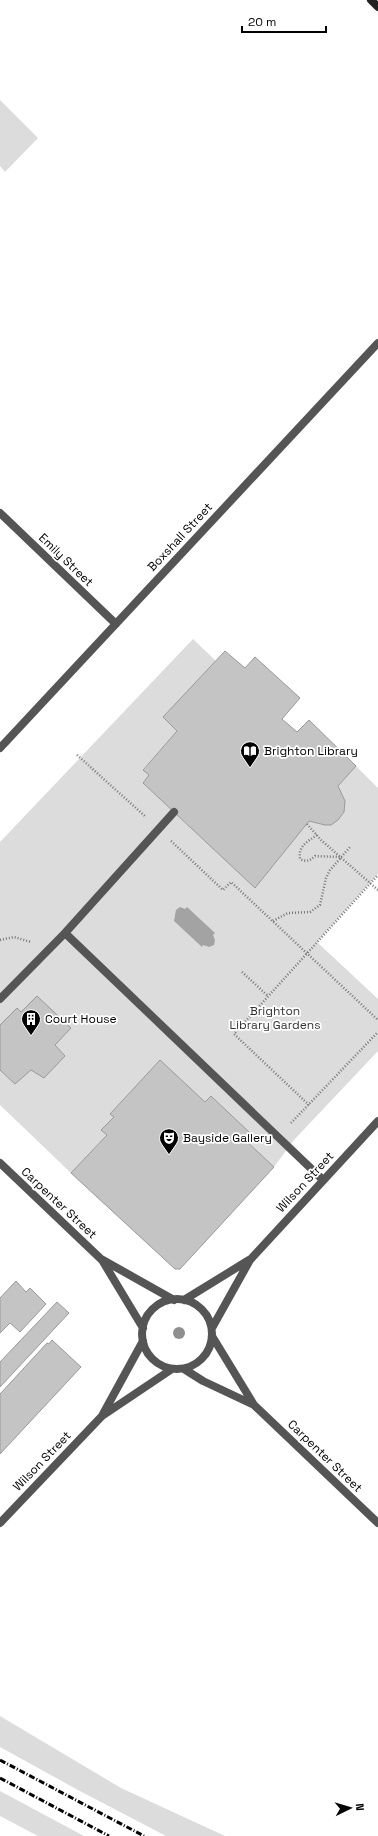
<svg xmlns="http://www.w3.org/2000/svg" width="378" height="1836" font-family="'Space Grotesk',sans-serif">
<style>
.green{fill:#dcdcdc}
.water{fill:#a3a3a3}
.building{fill:#c4c4c4;stroke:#999}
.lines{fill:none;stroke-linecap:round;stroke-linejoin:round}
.path{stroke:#777;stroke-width:2.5;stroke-dasharray:1 2;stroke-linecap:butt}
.lane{stroke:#555;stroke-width:8}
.street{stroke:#555;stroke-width:8}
.secondary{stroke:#222;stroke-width:8}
.rail{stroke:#000;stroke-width:3;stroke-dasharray:6 2 1 2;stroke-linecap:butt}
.tree{fill:#8f8f8f}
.labels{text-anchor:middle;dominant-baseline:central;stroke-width:3.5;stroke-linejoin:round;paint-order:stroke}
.street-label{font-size:12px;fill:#000;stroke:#fff}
.poi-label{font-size:12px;fill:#000;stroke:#fff;text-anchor:start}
.park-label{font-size:12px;fill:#333;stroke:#fff}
</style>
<rect width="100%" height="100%" fill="#fff"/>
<path class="green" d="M 0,100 L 38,138 L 5,172 L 0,166 Z
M 193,639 L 216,661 L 177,731 L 143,769 L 149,775 L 143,783 L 255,888 L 309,821 L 325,825 L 331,825 L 345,801 L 338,786 L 356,766 L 378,788 L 378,874 L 317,942 L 378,999 L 378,1051 L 294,1140 L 274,1167 L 244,1139 L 249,1132 L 211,1096 L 205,1102 L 160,1060 L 110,1114 L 114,1117 L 102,1130 L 107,1135 L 71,1173 L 0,1105 L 0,842 Z
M 0,1716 L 121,1788 L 225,1836 L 166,1836 L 78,1790 L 0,1747 Z
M 0,1791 L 84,1836 L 38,1836 L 0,1816 Z"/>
<path class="water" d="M 180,907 L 185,909 L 187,907 L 215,933 L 213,935 L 215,940 L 214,945 L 209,947 L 203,945 L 202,947 L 174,921 L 176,910 Z"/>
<path class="building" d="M 225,651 L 245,668 L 255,657 L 300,698 L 282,719 L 297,732 L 309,720 L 356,766 L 338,786 L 345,801 L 344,812 L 338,820 L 331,825 L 325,825 L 309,821 L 255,888 L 143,783 L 149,775 L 143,770 L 177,731 L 163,717 Z
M 37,996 L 71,1028 L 55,1045 L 65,1056 L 44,1078 L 31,1070 L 15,1084 L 0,1070 L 0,1025 L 17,1008 L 21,1012 Z
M 160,1060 L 205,1102 L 211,1096 L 249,1132 L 244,1139 L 274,1167 L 180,1269 L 175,1269 L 71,1173 L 107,1135 L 101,1130 L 114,1117 L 110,1114 Z
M 16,1281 L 26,1292 L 30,1288 L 46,1304 L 20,1332 L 10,1323 L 0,1333 L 0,1298 Z
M 57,1302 L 69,1313 L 0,1387 L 0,1362 Z
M 52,1340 L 81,1367 L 0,1454 L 0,1394 L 47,1343 L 49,1344 Z"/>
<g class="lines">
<path class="path" d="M 77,755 L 146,817
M 307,824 L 321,840 L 378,890
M 317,835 C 307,842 298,846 300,859 C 306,862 310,861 315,856 L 340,857
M 171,841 L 223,890 L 231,882 L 378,1020
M 273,921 L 288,913 L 310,912 L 320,905 L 326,878 L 330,870 L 350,847
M 0,940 L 14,937 L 31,942
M 242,972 L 268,996
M 309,1105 L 234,1034 L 378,875
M 291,1123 L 378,1032"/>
<path class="lane" d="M 65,933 L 174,812
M 0,999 L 65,933 L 323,1180"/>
<path class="street" d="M 0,513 L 116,624
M 0,748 L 378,343
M 0,1163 L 102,1260 L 143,1328
M 103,1260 L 174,1300
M142 1334a35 35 0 1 1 70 0a35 35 0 1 1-70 0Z
M 184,1300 L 249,1260
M 212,1328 L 250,1260 L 378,1121
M 212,1336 L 254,1405 L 378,1523
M 184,1369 L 203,1381 L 254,1405
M 103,1414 L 143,1341
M 0,1523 L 102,1416 L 172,1369"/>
<path class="secondary" d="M 371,0 L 378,7"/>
<path class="rail" d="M 0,1760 L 144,1836
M 0,1778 L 109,1836"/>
</g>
<circle class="tree" cx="179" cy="1333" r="6"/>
<defs>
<symbol id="library-pin" viewBox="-11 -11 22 30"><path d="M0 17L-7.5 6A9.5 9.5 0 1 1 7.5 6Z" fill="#000" stroke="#fff"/><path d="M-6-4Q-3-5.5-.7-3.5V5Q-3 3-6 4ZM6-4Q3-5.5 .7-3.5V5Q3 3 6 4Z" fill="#fff"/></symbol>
<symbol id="building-pin" viewBox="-11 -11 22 30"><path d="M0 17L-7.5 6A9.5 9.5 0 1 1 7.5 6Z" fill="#000" stroke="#fff"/><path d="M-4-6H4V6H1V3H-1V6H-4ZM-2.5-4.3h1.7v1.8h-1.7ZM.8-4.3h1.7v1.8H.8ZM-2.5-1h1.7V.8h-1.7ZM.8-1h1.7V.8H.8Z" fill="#fff"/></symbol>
<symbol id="theatre-pin" viewBox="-11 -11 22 30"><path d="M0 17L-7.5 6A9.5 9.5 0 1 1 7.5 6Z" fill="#000" stroke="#fff"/><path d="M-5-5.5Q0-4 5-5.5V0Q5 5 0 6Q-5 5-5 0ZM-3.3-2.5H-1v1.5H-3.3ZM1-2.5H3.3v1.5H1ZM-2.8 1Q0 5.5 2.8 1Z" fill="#fff"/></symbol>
</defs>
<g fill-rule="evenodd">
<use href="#library-pin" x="239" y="740" width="22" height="30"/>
<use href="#building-pin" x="20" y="1008" width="22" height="30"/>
<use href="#theatre-pin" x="158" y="1127" width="22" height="30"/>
</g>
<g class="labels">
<g class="street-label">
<text transform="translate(180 537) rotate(-47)">Boxshall Street</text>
<text transform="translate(66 560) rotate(44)">Emily Street</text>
<text transform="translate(305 1182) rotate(-47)">Wilson Street</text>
<text transform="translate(59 1203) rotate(43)">Carpenter Street</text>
<text transform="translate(325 1456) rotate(44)">Carpenter Street</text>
<text transform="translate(42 1461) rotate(-46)">Wilson Street</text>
</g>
<g class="poi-label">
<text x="264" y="751">Brighton Library</text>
<text x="45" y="1019">Court House</text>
<text x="183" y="1138">Bayside Gallery</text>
</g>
<g class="park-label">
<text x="275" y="1011">Brighton<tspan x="275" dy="14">Library Gardens</tspan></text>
</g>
</g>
<g transform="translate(350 1808) rotate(85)" stroke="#ffffff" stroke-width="3" paint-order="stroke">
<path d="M0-3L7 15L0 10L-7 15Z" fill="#000000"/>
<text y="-6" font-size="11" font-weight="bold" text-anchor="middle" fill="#000000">N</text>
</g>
<path d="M242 26v6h84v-6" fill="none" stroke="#000000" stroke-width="2"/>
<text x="248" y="26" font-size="12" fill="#000000" stroke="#ffffff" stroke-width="3" paint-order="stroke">20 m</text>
</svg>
